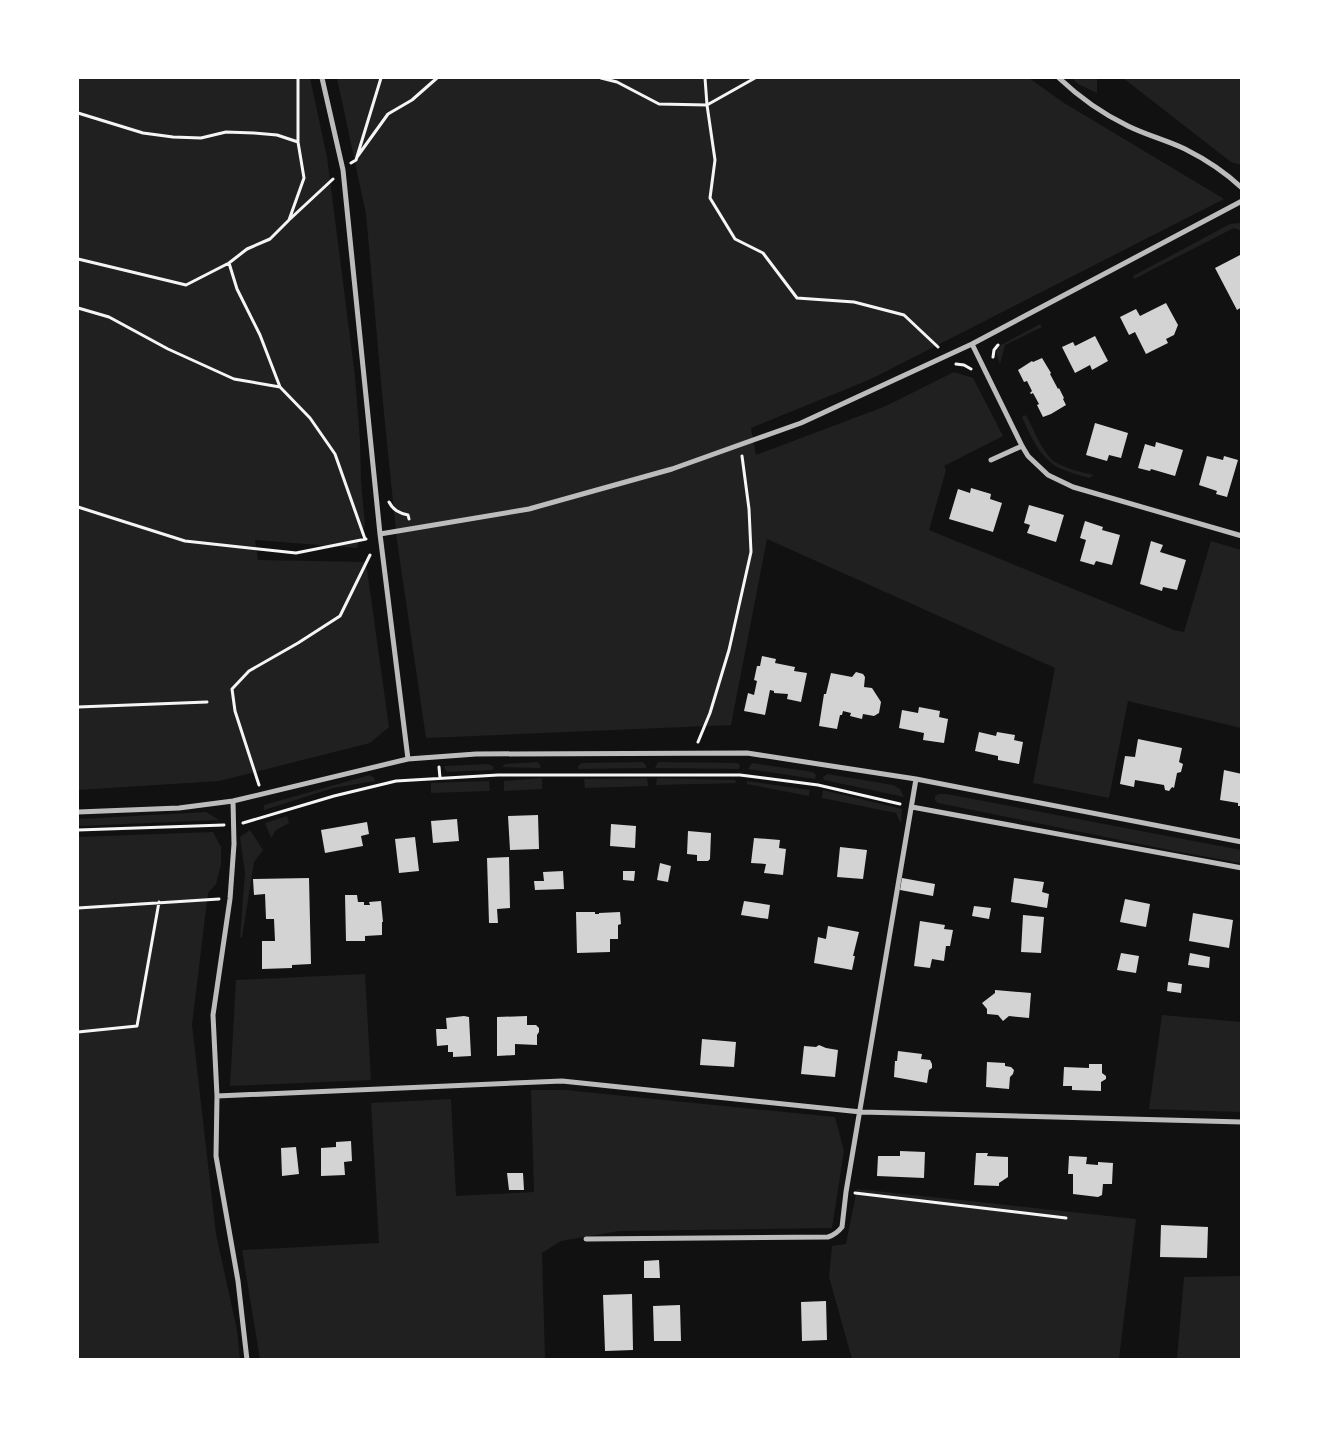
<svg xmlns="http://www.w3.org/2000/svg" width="1319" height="1437" font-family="'PT Sans Narrow',sans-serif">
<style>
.green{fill:#202020}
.building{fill:#d3d3d3}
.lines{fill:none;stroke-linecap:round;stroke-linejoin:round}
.path{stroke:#f5f5f5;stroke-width:3}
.minor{stroke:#bcbcbc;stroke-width:5}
</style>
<rect width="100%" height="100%" fill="#111"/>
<path class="green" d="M 78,78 L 310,78 L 327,157 L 355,376 L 360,440 L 361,481 L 365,525 L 357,548 L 255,540 L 258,560 L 366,562 L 389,727 L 370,743 L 219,781 L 78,790 Z
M 337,78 L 1029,78 L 1064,103 L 1224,199 L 871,379 L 751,428 L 756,455 L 886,406 L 954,372 L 973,378 L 1003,436 L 944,466 L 946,470 L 929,530 L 1174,630 L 1184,632 L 1211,541 L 1241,550 L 1241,728 L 1128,701 L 1109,798 L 1033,783 L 1055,668 L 767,539 L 731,725 L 426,738 L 397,541 L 382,393 L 366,214 Z
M 1072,78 L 1097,78 L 1097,93 L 1078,84 Z
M 1123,78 L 1241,78 L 1241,165 L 1231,162 Z
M 1239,223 L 1241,224 L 1241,231 L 1234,228 L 1134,279 L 1133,276 L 1230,224 Z
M 1040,324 L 1042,327 L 1005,345 L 1000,364 L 996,352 L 1001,345 Z
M 1026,415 C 1033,428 1043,454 1055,462 C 1067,469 1081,472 1094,475 L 1089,478 C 1079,475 1068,472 1059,468 C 1040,458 1030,435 1022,417 Z
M 538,762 L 540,765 L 540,768 L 502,767 L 505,764 Z
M 643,762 L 646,765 L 646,768 L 578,769 L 578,766 L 582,763 Z
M 658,762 L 737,763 L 740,765 L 739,769 L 655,768 Z
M 752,763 L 813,772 L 816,775 L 815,779 L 748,769 Z
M 488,764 L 493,766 L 493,770 L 447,772 L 445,769 L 444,766 Z
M 828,774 L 893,785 L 900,789 L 904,797 L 824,780 L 823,777 Z
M 370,775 L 374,778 L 375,781 L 333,788 L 264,810 L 264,805 Z
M 542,778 L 542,789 L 504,791 L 504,781 Z
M 647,778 L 648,786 L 585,788 L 584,779 Z
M 657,778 L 735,780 L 736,783 L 656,785 Z
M 489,781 L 490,791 L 431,793 L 431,783 Z
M 747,781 L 810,790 L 809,796 L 747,784 Z
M 823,790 L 902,809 L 901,824 L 896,813 L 822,798 Z
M 939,794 L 947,794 L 1241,850 L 1241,863 L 1169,850 L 938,803 L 935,800 L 935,796 Z
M 206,812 L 219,820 L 78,826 L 78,819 Z
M 287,816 L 289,823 L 276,830 L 271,838 L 265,823 Z
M 250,830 L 263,850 L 254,862 L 242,938 L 240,937 L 245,873 L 240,837 Z
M 213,832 L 221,847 L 221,864 L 216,884 L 208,893 L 192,1025 L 216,1234 L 237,1330 L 240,1359 L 78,1359 L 78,837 Z
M 365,974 L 371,1080 L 230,1086 L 236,980 Z
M 1162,1015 L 1241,1022 L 1241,1112 L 1149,1109 Z
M 531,1090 L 565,1090 L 835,1117 L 844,1151 L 832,1228 L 619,1231 L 561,1241 L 542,1253 L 545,1359 L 260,1359 L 242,1250 L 379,1243 L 371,1103 L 451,1099 L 456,1196 L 534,1192 Z
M 857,1189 L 1136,1219 L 1119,1359 L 852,1359 L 829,1277 L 832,1246 L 846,1244 Z
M 1241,1255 L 1241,1359 L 1177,1359 L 1184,1277 L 1240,1276 Z"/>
<path class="building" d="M 1242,254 L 1242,307 L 1237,310 L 1215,268 Z
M 1166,303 L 1178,325 L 1174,335 L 1166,339 L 1168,343 L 1146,354 L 1135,332 L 1129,335 L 1120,317 L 1136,309 L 1140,316 Z
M 1095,336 L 1108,361 L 1092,370 L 1090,365 L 1075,373 L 1062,347 L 1073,342 L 1075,346 Z
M 1042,358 L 1051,373 L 1050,374 L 1058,389 L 1059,388 L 1064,398 L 1063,399 L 1066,405 L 1051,414 L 1043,417 L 1037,405 L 1039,404 L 1033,393 L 1031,394 L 1030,393 L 1032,391 L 1027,381 L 1024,382 L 1018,370 L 1032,361 L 1033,362 Z
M 1095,423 L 1128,433 L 1121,458 L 1109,455 L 1107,461 L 1086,455 Z
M 1156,442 L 1183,450 L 1175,476 L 1151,469 L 1150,471 L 1138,468 L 1145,444 L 1155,447 Z
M 1207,456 L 1223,460 L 1224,456 L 1238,460 L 1227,497 L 1216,494 L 1217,491 L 1199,485 Z
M 971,488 L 991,494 L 990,499 L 1002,503 L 993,532 L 949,519 L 958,489 L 970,493 Z
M 1029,505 L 1064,515 L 1056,542 L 1027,533 L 1030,525 L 1024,523 Z
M 1085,521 L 1103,527 L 1102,530 L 1120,535 L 1112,565 L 1096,561 L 1094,565 L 1080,561 L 1086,540 L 1080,538 Z
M 1151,541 L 1163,545 L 1160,552 L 1186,560 L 1177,590 L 1163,587 L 1162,591 L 1140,584 Z
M 762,656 L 776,659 L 775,663 L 795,667 L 794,671 L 807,673 L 801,702 L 787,699 L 788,694 L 774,693 L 774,691 L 770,690 L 765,715 L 744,711 L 748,693 L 754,695 L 757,681 L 754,680 L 757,666 L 760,666 Z
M 856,672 L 863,674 L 865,677 L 864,687 L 872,688 L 881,702 L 879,713 L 874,716 L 863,714 L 862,719 L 850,716 L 851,713 L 843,711 L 842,715 L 840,715 L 837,729 L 819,726 L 824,694 L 826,694 L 831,673 L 852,677 Z
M 919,707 L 940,711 L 939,717 L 948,719 L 944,743 L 923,740 L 924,733 L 899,728 L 902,710 L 918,713 Z
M 979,732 L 996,736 L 997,732 L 1015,735 L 1014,740 L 1023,742 L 1019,764 L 998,760 L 998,756 L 975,751 Z
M 1138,739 L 1182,748 L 1179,762 L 1183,764 L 1181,772 L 1177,773 L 1174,788 L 1172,787 L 1169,791 L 1165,790 L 1164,785 L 1135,780 L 1134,787 L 1120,784 L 1125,756 L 1135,757 Z
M 1224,770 L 1242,774 L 1242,806 L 1238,806 L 1238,803 L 1220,800 Z
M 538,815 L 539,849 L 510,850 L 508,816 Z
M 457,819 L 459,841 L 433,843 L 431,821 Z
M 367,822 L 369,834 L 361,836 L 363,846 L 325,853 L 321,830 Z
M 611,824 L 636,826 L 635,848 L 610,846 Z
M 688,831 L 711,833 L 710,859 L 708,861 L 697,861 L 697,855 L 687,854 Z
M 415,837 L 419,871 L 399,873 L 395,839 Z
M 754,838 L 780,840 L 779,848 L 786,849 L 783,875 L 764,873 L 766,864 L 751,863 Z
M 840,847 L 867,850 L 863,879 L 837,877 Z
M 509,857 L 510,908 L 497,909 L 498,923 L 489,923 L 487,858 Z
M 660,863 L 671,866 L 668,882 L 657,880 Z
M 563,871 L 564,889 L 535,890 L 534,881 L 544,881 L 543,872 Z
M 623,871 L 635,871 L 634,881 L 623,880 Z
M 309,878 L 311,964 L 292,965 L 292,968 L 262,969 L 262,941 L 275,941 L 274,919 L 266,919 L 265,894 L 254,895 L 253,879 Z
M 902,878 L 935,884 L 933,896 L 900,890 Z
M 1014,878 L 1044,882 L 1042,892 L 1049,894 L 1047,908 L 1011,902 Z
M 345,895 L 357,895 L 358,902 L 364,902 L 364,905 L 370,905 L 369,902 L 381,901 L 383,922 L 382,922 L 382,935 L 365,936 L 365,941 L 346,941 Z
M 1125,899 L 1150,904 L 1146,927 L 1120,922 Z
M 744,901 L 770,905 L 768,919 L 741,915 Z
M 974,906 L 991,908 L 989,919 L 972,916 Z
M 576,912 L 595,912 L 595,914 L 599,914 L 599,913 L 620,912 L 621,924 L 618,925 L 618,939 L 610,939 L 610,952 L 577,953 Z
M 1193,913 L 1233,920 L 1229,948 L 1189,941 Z
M 1023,915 L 1044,917 L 1041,953 L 1021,952 Z
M 920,921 L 945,925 L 944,929 L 953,930 L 950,946 L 946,946 L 944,961 L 932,959 L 930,968 L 914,966 Z
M 828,926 L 859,932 L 853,956 L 855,956 L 852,970 L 814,963 L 818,937 L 826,939 Z
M 1121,953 L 1139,956 L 1136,973 L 1117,970 Z
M 1190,953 L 1210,957 L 1209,968 L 1188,965 Z
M 1168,982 L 1182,984 L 1181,993 L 1167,991 Z
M 995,990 L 1031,993 L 1029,1018 L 1009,1016 L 1003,1021 L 998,1015 L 987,1014 L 987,1009 L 982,1003 L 995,993 Z
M 464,1016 L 469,1017 L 471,1056 L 453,1057 L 453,1052 L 448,1052 L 448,1045 L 437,1046 L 436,1029 L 447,1029 L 446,1018 Z
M 527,1016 L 527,1025 L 536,1025 L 539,1028 L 539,1032 L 537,1035 L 537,1045 L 515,1044 L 515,1055 L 497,1056 L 497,1017 Z
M 702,1039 L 736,1042 L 734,1067 L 700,1065 Z
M 819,1045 L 826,1048 L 838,1050 L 835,1077 L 801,1074 L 804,1046 L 816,1047 Z
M 898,1051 L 922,1054 L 921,1059 L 930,1060 L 932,1064 L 932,1068 L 929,1070 L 927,1083 L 894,1077 L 895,1061 L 897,1061 Z
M 987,1062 L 1005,1063 L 1005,1066 L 1011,1067 L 1014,1070 L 1013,1074 L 1010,1077 L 1009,1089 L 986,1087 Z
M 1089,1064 L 1102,1064 L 1102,1073 L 1106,1076 L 1106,1079 L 1101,1082 L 1101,1091 L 1072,1090 L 1072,1086 L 1063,1086 L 1064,1067 L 1089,1068 Z
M 351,1141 L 352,1161 L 344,1162 L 345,1175 L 321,1176 L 321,1148 L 336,1147 L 336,1142 Z
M 296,1147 L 299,1174 L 282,1176 L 281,1148 Z
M 900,1151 L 925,1152 L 924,1178 L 877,1176 L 878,1156 L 900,1156 Z
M 976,1153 L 988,1153 L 987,1156 L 1008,1157 L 1008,1177 L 999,1183 L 999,1186 L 974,1185 Z
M 1069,1156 L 1087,1157 L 1086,1164 L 1098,1165 L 1098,1162 L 1113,1163 L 1112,1184 L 1103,1184 L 1102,1195 L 1098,1197 L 1073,1194 L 1073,1174 L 1068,1174 Z
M 507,1173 L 523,1173 L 524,1190 L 509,1190 Z
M 1161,1225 L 1208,1227 L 1207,1258 L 1160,1257 Z
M 659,1260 L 660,1278 L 644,1278 L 644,1261 Z
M 632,1294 L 633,1350 L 605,1351 L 603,1295 Z
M 826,1301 L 827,1340 L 802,1341 L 801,1302 Z
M 680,1305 L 681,1341 L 654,1341 L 653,1306 Z"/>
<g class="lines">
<path class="path" d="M 601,78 L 617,82 L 659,104 L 707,105 L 705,78
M 755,78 L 707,105 L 715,160 L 710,198 L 735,239 L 763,253 L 797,298 L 854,302 L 904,315 L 938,347
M 78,113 L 143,133 L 173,137 L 201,138 L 226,132 L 254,133 L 277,135 L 298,142
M 357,157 L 388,114 L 412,100 L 437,78
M 351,163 L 356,160 L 381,78
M 290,219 L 333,179
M 78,259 L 186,285 L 229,263 L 247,249 L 270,239 L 289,220 L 304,178 L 298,142 L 298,78
M 229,263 L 237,289 L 260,335 L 280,387
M 78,308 L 109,317 L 168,349 L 234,379 L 280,387 L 310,418 L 335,454 L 365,539
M 993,357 L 994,350 L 998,345
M 956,364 L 964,365 L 971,369
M 389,502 C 393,510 399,513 408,515 L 409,519
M 78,507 L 185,541 L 296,553 L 366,539
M 78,707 L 207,702
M 698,742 L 710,713 L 729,650 L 751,552 L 749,509 L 742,456
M 439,767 L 440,778
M 259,785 L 235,711 L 232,689 L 249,671 L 298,643 L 340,616 L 370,555
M 243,823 L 334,796 L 396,781 L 498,775 L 740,775 L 818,785 L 900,804
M 78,830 L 224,825
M 78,908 L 219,899
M 78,1032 L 137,1026 L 159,902
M 855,1193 L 1066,1218"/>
<path class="minor" d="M 322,78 L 343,170 L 380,534 L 408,759
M 1059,78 C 1079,97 1103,114 1128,126 C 1146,135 1166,140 1185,149 C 1205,159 1225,172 1242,188
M 972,344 L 1022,446 L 1028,456 L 1048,475 L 1073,487 L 1242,536
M 991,460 L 1022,446
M 380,534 L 529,509 L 672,469 L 801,423 L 972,344 L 1242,201
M 233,801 L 234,844 L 230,899 L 213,1015 L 217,1096 L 216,1156 L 238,1281 L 247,1360
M 912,807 L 1242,868
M 78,812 L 179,808 L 233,801 L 408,759 L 476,754 L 747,753 L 916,779 L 1242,842
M 217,1096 L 562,1081 L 861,1112 L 1242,1122
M 586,1239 L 828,1237 C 835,1235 838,1232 842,1227 L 846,1192 L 916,779"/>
</g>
<rect width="1319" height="1437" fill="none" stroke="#ffffff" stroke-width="158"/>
</svg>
